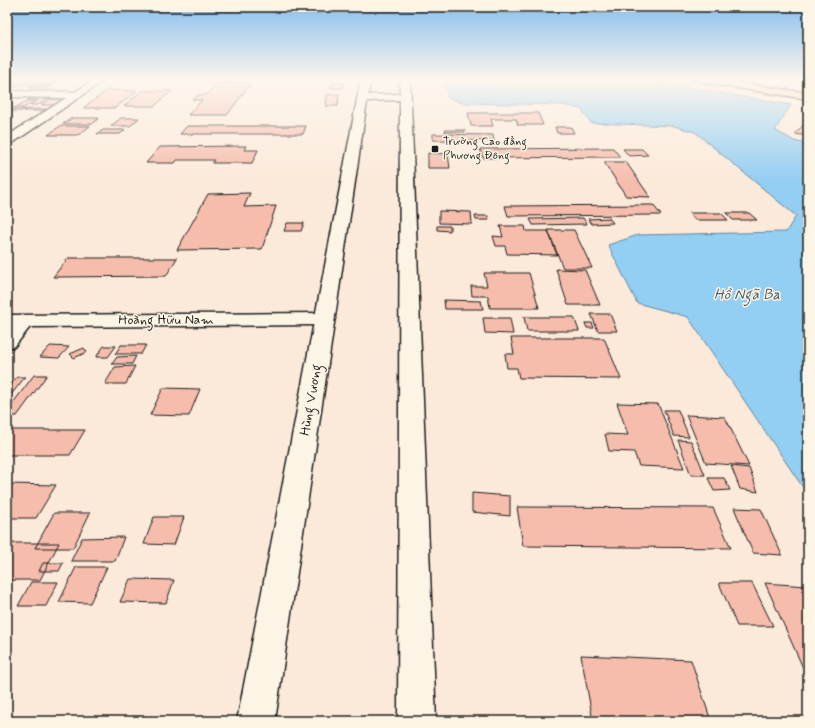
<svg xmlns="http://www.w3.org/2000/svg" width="815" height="728" font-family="Mynerve,sans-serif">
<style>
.water{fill:#93cef3;stroke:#63879d}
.building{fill:#f6bdad;stroke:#1c1c1c}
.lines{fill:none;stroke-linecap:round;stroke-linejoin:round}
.minor-casing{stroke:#1c1c1c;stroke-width:3}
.secondary-casing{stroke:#1c1c1c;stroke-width:3}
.primary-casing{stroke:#1c1c1c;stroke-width:3}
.minor{fill:#fcf5e5;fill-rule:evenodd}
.secondary{fill:#fcf5e5;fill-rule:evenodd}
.primary{fill:#f8deab;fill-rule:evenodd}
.poi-dot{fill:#1c1c1c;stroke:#fcf5e5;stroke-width:1.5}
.labels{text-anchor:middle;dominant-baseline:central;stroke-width:3;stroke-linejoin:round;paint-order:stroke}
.far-poi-label{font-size:12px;fill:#1c1c1c;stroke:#fcf5e5;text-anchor:start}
.street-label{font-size:14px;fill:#1c1c1c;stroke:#fcf5e5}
.water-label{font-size:15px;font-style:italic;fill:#465a67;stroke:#fcf5e5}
</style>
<rect width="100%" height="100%" fill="#fbeada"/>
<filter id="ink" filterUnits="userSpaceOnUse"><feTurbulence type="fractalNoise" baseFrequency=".025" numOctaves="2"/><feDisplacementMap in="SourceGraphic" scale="8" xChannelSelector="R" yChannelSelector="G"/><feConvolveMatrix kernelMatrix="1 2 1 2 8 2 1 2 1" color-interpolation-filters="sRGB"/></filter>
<g filter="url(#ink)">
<path class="water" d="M 444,79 L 637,79 L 791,105 L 775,130 L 794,141 L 808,144 L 808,495 L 688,317 L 637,303 L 608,245 L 638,235 L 786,232 L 796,216 L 695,132 L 674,126 L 591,123 L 581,109 L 563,105 L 463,103 L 448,98 Z"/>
<path class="building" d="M 14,80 L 40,80 L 33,84 L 20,84 L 15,87 L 7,87 L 7,83 Z
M 40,82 L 57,82 L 53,85 L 35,85 Z
M 217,83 L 251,83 L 227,115 L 188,115 L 202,100 L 193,100 L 198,95 L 206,95 Z
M 332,83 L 345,83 L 343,88 L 330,88 Z
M 33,86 L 50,86 L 46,88 L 29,88 Z
M 108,90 L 137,91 L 115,108 L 83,108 Z
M 142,91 L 171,91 L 155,106 L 124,106 Z
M 339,94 L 338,106 L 326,106 L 327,95 Z
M 31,98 L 49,98 L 38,105 L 29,105 L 38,100 L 28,100 Z
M 50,99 L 68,99 L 60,105 L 41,105 Z
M 27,101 L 36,101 L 23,108 L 14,108 Z
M 11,109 L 26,109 L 22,111 L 7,111 Z
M 28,109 L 47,109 L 43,111 L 24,111 Z
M 468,113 L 538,113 L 543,125 L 518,125 L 516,119 L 491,119 L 493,126 L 471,126 Z
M 72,118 L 99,118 L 92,124 L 63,124 Z
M 121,118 L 139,118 L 130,126 L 111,126 Z
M 808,120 L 808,136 L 795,134 Z
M 60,126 L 90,126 L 78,135 L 48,135 Z
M 187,126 L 306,126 L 303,134 L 180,134 Z
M 555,127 L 571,127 L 574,133 L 557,133 Z
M 103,130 L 125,130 L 120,134 L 97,134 Z
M 445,130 L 465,130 L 465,132 L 445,132 Z
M 433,134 L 493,135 L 494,141 L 433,140 Z
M 246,146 L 244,150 L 258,150 L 252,163 L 212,163 L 214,160 L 177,160 L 175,163 L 146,163 L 160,147 Z
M 613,148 L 620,157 L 483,158 L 480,149 Z
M 623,149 L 642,149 L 648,155 L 629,156 Z
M 428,153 L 448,154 L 450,168 L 428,168 Z
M 604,162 L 626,162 L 650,197 L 626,196 Z
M 250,193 L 244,207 L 276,206 L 262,249 L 177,250 L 208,194 Z
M 653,205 L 661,215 L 508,216 L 505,206 Z
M 439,211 L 471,212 L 472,224 L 439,223 Z
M 689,213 L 721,213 L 728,220 L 695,220 Z
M 726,213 L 749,213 L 757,220 L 733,220 Z
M 475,216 L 488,216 L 489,220 L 476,220 Z
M 583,218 L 587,224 L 533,225 L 530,219 Z
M 609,218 L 613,223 L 592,224 L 588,219 Z
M 287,223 L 304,223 L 301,231 L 284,231 Z
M 437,226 L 450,226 L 450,231 L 437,230 Z
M 500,226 L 525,226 L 526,231 L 548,231 L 557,255 L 507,254 L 505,246 L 496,246 L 493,236 L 503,237 Z
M 548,230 L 574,230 L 592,268 L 563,268 Z
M 68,258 L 177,258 L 166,276 L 53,277 Z
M 556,269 L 585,270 L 600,305 L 568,305 Z
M 484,273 L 529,273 L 539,308 L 490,308 L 488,296 L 472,296 L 471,286 L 487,286 Z
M 444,300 L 481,301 L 483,309 L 445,309 Z
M 591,314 L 610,314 L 617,331 L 598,331 Z
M 524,317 L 574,317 L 579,331 L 527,331 Z
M 483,318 L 510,318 L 513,334 L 485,333 Z
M 585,323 L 592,323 L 594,328 L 587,328 Z
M 511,338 L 604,338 L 621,379 L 519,378 L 517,368 L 507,368 L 505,354 L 514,354 Z
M 121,345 L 146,345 L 141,354 L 115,354 Z
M 50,346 L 69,347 L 59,358 L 40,357 Z
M 104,346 L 116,346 L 108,357 L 96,357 Z
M 84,348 L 87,352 L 74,358 L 70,354 Z
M 136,356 L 132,364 L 112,364 L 117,357 Z
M 135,366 L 126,384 L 105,384 L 115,367 Z
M 34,375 L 47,375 L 17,416 L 7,416 L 7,411 Z
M 17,377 L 25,377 L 7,400 L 7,389 Z
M 163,388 L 200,389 L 189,416 L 150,415 Z
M 617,403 L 658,404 L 684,468 L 639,466 L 634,452 L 609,451 L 605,434 L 628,435 Z
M 664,410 L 678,410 L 689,437 L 674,436 Z
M 686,415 L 725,417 L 749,466 L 706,463 Z
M 7,430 L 85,430 L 70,455 L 7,455 Z
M 678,440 L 691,441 L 705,475 L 691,475 Z
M 731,466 L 749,468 L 758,492 L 740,489 Z
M 708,478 L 724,478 L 730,490 L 714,491 Z
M 7,484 L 56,485 L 36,518 L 7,518 Z
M 472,493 L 510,496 L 510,516 L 472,512 Z
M 517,507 L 713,508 L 731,548 L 523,546 Z
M 734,508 L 761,509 L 782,555 L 753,553 Z
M 54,513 L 90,513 L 73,548 L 35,548 Z
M 154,517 L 184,517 L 174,545 L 144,544 Z
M 124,537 L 115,561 L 71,561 L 82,538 Z
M 7,543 L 59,543 L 40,580 L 7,580 Z
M 43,563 L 63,563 L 59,571 L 39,571 Z
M 76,567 L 107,567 L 90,603 L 59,602 Z
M 130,579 L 174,580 L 166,603 L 120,602 Z
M 31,582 L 58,582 L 46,606 L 18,606 Z
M 719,583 L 752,583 L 773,626 L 737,626 Z
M 765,583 L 806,586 L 808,590 L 808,679 Z
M 581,655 L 691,660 L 711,721 L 593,721 Z"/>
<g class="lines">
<defs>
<path id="minor" d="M 95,79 L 106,79 L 11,144 L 7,145 L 7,136 L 66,98 L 7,97 L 7,91 L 75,92 Z
M 325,313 L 332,315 L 335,319 L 332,323 L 325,325 L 30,327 L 14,347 L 7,348 L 7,329 L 8,327 L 7,327 L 7,315 Z"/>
<path id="secondary" d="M 361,79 L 371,79 L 368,95 L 400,94 L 400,79 L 410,79 L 436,721 L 398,721 L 400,100 L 367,101 L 275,721 L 237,721 Z"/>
<path id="primary" d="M 694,79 L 715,79 L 808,93 L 808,99 L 699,82 Z"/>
</defs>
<use href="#minor" class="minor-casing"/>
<use href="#secondary" class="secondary-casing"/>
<use href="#primary" class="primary-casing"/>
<use href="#minor" class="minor"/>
<use href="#secondary" class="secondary"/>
<use href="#primary" class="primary"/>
</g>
</g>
<linearGradient id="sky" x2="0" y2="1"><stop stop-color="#86beec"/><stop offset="0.44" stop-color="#fdf6ee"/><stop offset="1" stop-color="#fdf6ee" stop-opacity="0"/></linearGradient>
<rect width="815" height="181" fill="url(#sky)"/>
<rect class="poi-dot" x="431" y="145" width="8" height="8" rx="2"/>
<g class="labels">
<g class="far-poi-label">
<text x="443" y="142">Trường Cao đẳng<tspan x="443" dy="14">Phương Đông</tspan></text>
</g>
<g class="street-label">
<text x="166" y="320">Hoàng Hữu Nam</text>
<text transform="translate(311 400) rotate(-80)">Hùng Vương</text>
</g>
<g class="water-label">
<text x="747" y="295">Hồ Ngã Ba</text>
</g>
</g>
<rect width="815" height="728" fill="none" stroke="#fcf5e5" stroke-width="24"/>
<rect x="12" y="12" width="791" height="704" fill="none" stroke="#1c1c1c" stroke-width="1.5" filter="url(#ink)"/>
</svg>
